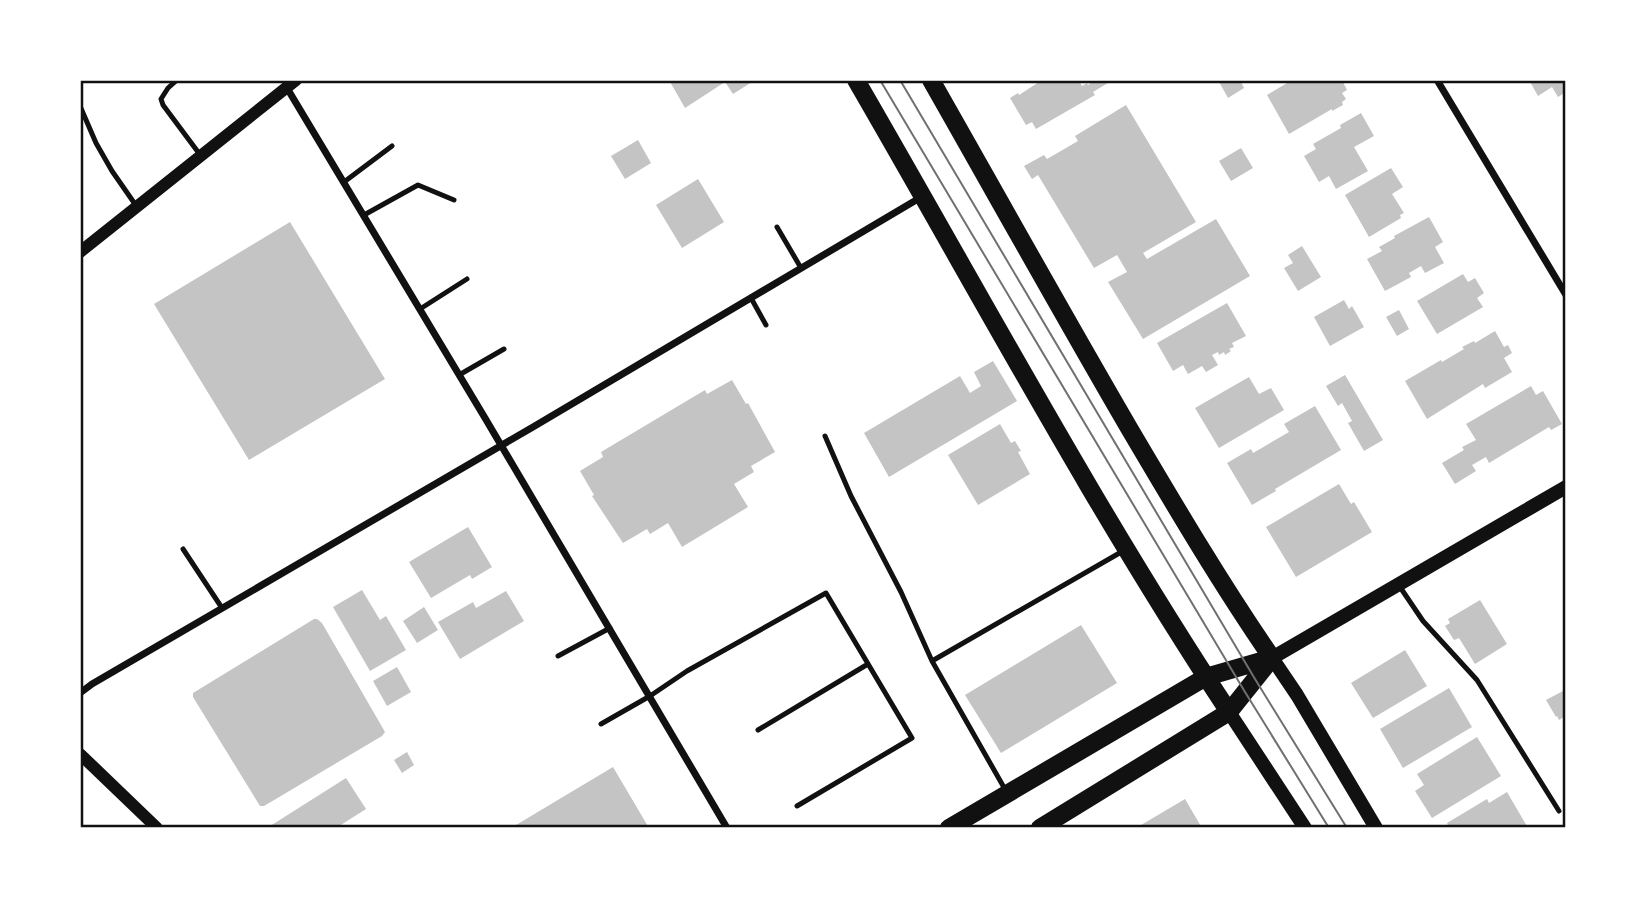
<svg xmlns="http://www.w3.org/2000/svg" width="1646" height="908" font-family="'Asap Condensed',sans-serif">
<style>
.building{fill:#c4c4c4}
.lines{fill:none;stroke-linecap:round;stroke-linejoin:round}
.service{stroke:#111;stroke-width:5}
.minor{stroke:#111;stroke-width:7}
.tertiary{stroke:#111;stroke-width:12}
.secondary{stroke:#111;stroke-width:14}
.primary{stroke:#111;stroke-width:18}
.tram{stroke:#707070;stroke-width:2}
.neatline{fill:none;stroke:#111;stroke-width:2.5}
</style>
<rect width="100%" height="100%" fill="#fff"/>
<path class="building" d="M 669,80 L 755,80 L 733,94 L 725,82 L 685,108 Z
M 1042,80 L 1079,80 L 1082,86 L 1087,83 L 1088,85 L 1094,80 L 1113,80 L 1093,92 L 1095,95 L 1036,129 L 1032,122 L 1026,125 L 1010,98 L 1018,93 L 1019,95 Z
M 1218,80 L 1240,80 L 1244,88 L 1228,98 Z
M 1292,80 L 1342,80 L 1347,90 L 1342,93 L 1346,99 L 1342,102 L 1343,105 L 1332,111 L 1332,109 L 1289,134 L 1267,95 Z
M 1529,80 L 1566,80 L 1566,92 L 1558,97 L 1552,87 L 1538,96 Z
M 1126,105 L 1196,222 L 1143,253 L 1147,259 L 1216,219 L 1250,276 L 1143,339 L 1108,282 L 1127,272 L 1117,255 L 1094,268 L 1038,175 L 1032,179 L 1024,166 L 1044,155 L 1047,159 L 1078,141 L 1075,136 Z
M 1361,113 L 1374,136 L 1354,147 L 1368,171 L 1336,189 L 1329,176 L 1319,182 L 1304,156 L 1316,149 L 1313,144 L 1341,128 L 1340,125 Z
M 638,140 L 651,163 L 625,179 L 611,156 Z
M 1241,148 L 1253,168 L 1231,181 L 1219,161 Z
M 1391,168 L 1403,187 L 1392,194 L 1404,213 L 1400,215 L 1401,218 L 1369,237 L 1345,195 Z
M 698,179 L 724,222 L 682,248 L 656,205 Z
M 1429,217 L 1443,242 L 1435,247 L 1444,263 L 1425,273 L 1421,266 L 1409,273 L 1411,277 L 1385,291 L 1367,259 L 1382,251 L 1379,247 L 1395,238 L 1394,236 Z
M 290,222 L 385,379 L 249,460 L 154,304 Z
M 1302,246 L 1321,277 L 1298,291 L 1284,268 L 1293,263 L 1288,255 Z
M 1463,274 L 1468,282 L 1475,278 L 1484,293 L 1477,298 L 1483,307 L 1437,334 L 1417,301 Z
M 1344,300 L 1349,309 L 1352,306 L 1364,327 L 1330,346 L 1314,317 Z
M 1227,303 L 1246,336 L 1232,343 L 1234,347 L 1229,349 L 1231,351 L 1225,355 L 1224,352 L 1219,355 L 1218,352 L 1212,355 L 1218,365 L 1206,372 L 1202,366 L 1188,374 L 1183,365 L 1173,371 L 1157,343 Z
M 1399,310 L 1409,329 L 1397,336 L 1386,317 Z
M 1495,331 L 1504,347 L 1508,345 L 1512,353 L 1504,358 L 1512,372 L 1485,388 L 1483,384 L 1427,419 L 1405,381 L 1441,360 L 1442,362 L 1464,349 L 1462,347 L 1474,341 L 1475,343 Z
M 993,361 L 1017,401 L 889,477 L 864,433 L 960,376 L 970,393 L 981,386 L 974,372 Z
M 1345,375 L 1383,440 L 1364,451 L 1348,423 L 1352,421 L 1342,403 L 1338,406 L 1326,386 Z
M 1249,377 L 1259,394 L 1271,388 L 1284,410 L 1219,448 L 1195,408 Z
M 732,380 L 746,404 L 748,403 L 775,452 L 751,466 L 754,472 L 734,484 L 748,507 L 682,547 L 668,523 L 650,534 L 647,529 L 623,543 L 592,496 L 594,495 L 580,471 L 603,457 L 601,452 L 705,390 L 707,394 Z
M 1531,386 L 1536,395 L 1543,391 L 1562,424 L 1551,430 L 1549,427 L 1489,463 L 1486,457 L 1472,465 L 1476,471 L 1455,484 L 1442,463 L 1464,450 L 1462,447 L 1476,440 L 1466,424 Z
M 1315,406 L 1341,450 L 1275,489 L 1276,491 L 1252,505 L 1227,463 L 1251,449 L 1253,453 L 1289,432 L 1284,424 Z
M 1000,424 L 1011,443 L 1015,441 L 1021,451 L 1018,452 L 1030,474 L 978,505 L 948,455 Z
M 1339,484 L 1351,504 L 1354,502 L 1372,532 L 1296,577 L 1266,527 Z
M 468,527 L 492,567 L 472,579 L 470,575 L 431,598 L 409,562 Z
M 362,590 L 380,620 L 386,616 L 406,650 L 370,671 L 333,607 Z
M 506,591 L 524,621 L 460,659 L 438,622 L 473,602 L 476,608 Z
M 1480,600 L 1507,644 L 1475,664 L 1459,638 L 1454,640 L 1445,626 L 1450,623 L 1448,619 Z
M 424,607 L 438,630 L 417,643 L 403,621 Z
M 314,619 L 317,619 L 322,623 L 385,732 L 382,736 L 264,806 L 260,806 L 193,697 L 193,693 Z
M 1081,625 L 1117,683 L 1001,753 L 965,695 Z
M 1405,650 L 1427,686 L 1373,718 L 1351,683 Z
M 397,667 L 411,692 L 387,706 L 373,681 Z
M 1449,688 L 1472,727 L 1403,768 L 1380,729 Z
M 1563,691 L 1566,695 L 1566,716 L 1559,720 L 1557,716 L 1556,717 L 1546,700 Z
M 1477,737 L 1501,776 L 1432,818 L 1415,791 L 1424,785 L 1417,774 Z
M 407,752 L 414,765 L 402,773 L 394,760 Z
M 613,767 L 649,828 L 511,828 Z
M 346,778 L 366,809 L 336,828 L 267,828 Z
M 1507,792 L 1528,828 L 1449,828 L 1447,823 L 1487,799 L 1489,803 Z
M 1185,799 L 1202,828 L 1136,828 Z"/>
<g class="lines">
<path class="service" d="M 177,80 L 168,88 L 161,99 L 163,105 L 201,156
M 80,106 L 96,143 L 112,171 L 137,207
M 344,182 L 392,146
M 364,215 L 418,185 L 454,200
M 777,227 L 801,268
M 751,298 L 766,325
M 420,309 L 467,279
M 459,375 L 504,349
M 825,436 L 851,496 L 901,592 L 932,661 L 1006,791
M 183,549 L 222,608
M 1400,587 L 1423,621 L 1477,680 L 1559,811
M 558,656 L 610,628
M 932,661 L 1123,551
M 601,724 L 650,696 L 687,671 L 826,593 L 912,738 L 797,806
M 758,730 L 868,664"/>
<path class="minor" d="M 1437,80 L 1566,295
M 287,88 L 485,418 L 727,828
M 80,693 L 92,684 L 533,427 L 923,196"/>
<path class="tertiary" d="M 80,252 L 296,80
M 80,754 L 157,828"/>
<path class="secondary" d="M 1229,712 L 1305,828
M 1376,828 L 1297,695 L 1272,658 L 1566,487"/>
<path class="primary" d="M 856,80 C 979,292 1094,508 1229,712
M 931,80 C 997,196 1062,313 1129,428 C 1175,506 1221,584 1272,658
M 949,828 L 1206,677 L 1272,658
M 1040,828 L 1229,712 L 1272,658"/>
<path class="tram" d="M 880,80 L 1245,692 L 1329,828
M 900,80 L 1255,679 L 1347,828"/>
</g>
<rect width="1646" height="908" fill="none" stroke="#ffffff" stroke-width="164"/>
<rect x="82" y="82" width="1482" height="744" class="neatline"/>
</svg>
